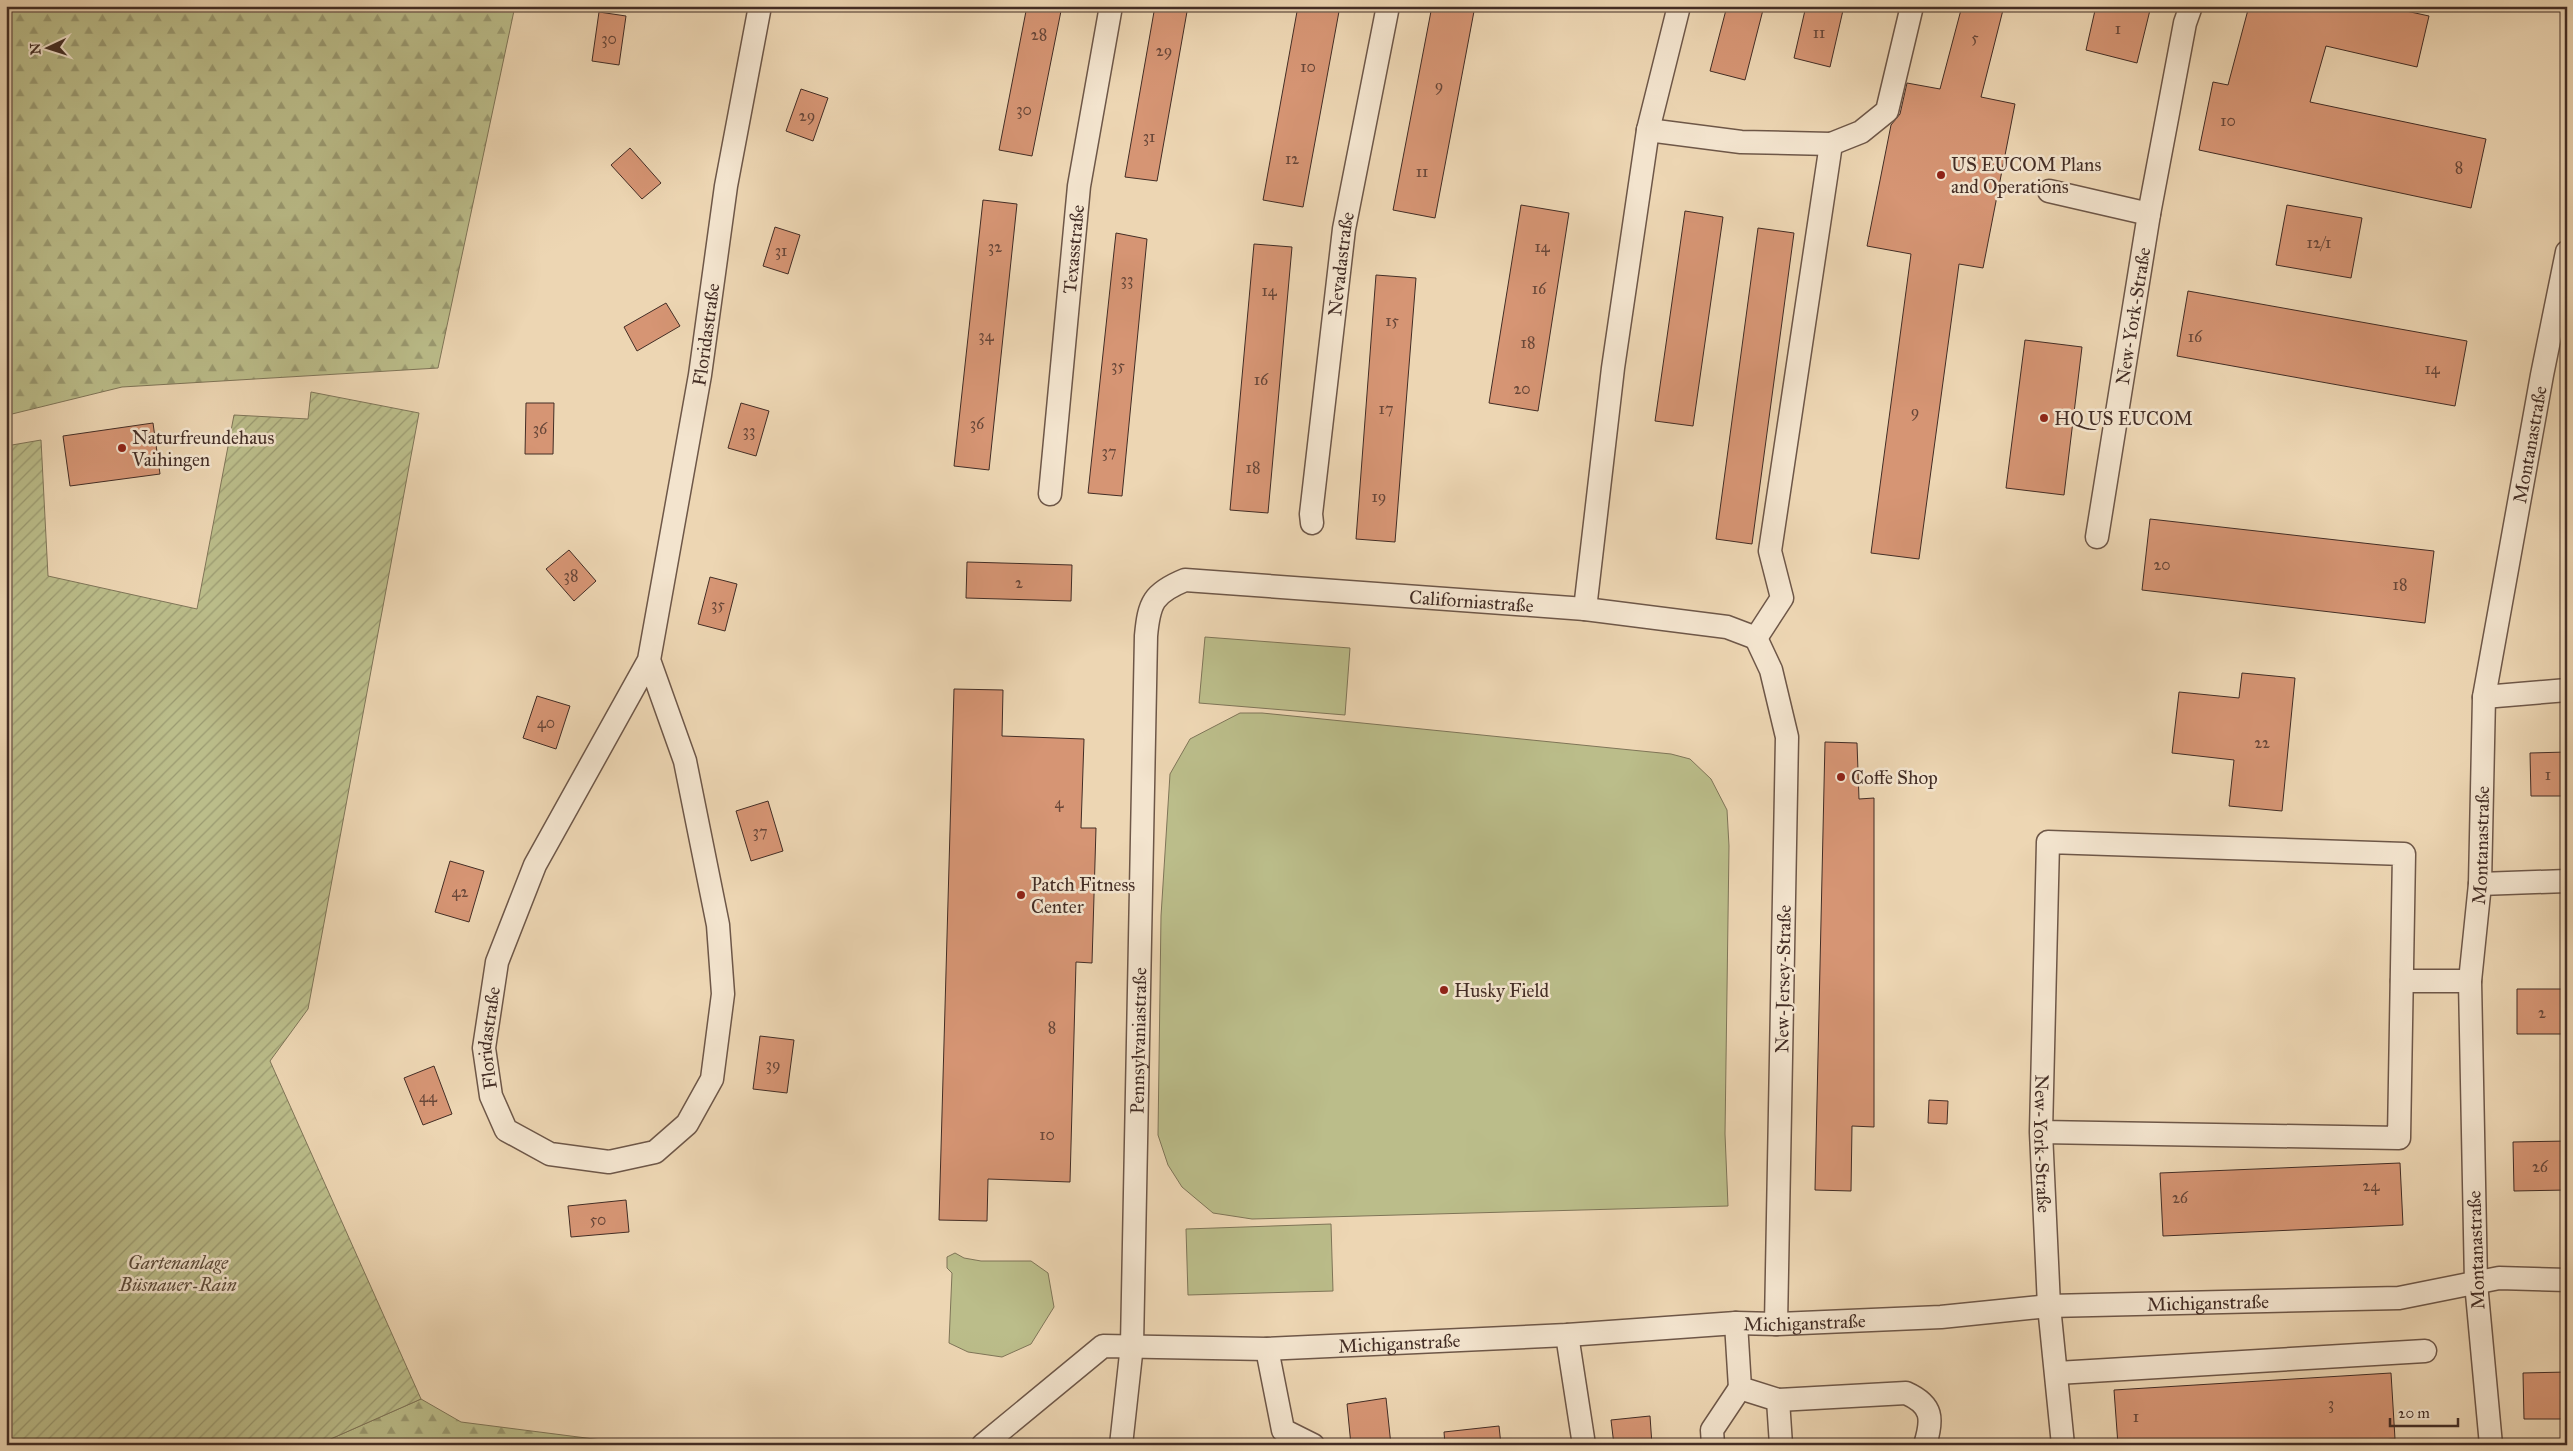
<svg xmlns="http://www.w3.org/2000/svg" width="2573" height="1451" font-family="'IM FELL Great Primer',serif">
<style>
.forest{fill:url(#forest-firs);stroke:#7f7558}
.garden{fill:url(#garden-furrows);stroke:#7f7558}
.pitch{fill:#bbbd8a;stroke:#7f7558}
.building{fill:#d69574;stroke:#432d25}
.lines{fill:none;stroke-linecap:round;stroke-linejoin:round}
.minor-casing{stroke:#6e5748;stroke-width:25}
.minor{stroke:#f3e4ce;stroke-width:22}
.poi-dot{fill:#8f2418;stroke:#f3e4ce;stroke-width:2}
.labels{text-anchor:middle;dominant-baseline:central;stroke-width:5;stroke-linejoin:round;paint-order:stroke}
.number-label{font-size:16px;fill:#684739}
.poi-label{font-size:19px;fill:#432d25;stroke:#f3e4ce;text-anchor:start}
.street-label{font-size:19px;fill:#432d25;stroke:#f3e4ce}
.park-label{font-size:19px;font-style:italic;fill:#5b4a39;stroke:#f3e4ce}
</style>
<defs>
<pattern id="forest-firs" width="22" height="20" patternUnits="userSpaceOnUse" patternTransform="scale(1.25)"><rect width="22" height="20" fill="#bbbd8a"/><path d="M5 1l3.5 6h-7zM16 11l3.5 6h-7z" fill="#9a9a71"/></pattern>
<pattern id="garden-furrows" width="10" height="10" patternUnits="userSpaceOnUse" patternTransform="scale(1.25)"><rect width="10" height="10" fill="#bbbd8a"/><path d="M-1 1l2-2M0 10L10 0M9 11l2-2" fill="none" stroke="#9a9a71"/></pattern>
</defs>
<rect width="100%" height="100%" fill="#edd6b3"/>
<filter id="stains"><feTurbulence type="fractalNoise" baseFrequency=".004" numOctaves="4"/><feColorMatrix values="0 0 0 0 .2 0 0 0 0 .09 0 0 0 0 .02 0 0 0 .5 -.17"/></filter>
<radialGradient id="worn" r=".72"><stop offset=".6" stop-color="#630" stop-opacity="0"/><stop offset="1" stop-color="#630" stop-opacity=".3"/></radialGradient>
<path class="forest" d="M 6,6 L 515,6 L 438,368 L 122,387 L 12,414 L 6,421 Z
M 421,1399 L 461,1422 L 641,1445 L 317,1445 Z"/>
<path class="garden" d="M 311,392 L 419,413 L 308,1009 L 270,1061 L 421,1399 L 317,1445 L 6,1445 L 6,450 L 12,445 L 41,440 L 48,576 L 197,609 L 234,415 L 308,419 Z"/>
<path class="pitch" d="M 1205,637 L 1350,648 L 1345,715 L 1199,703 Z
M 1240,713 L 1262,713 L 1671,754 L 1690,759 L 1711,779 L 1727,810 L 1729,846 L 1725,1134 L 1728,1206 L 1252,1219 L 1213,1213 L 1182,1187 L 1168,1165 L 1158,1135 L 1161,916 L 1170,774 L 1190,739 Z
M 1331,1224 L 1333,1291 L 1188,1295 L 1186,1229 Z
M 955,1253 L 964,1258 L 981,1261 L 1031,1261 L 1048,1273 L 1054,1307 L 1031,1344 L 1002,1357 L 968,1352 L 949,1343 L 952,1273 L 947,1268 L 947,1257 Z"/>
<path class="building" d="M 1027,6 L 1062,6 L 1032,156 L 999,150 Z
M 1155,6 L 1188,6 L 1157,181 L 1125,177 Z
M 1298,6 L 1340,6 L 1303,207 L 1263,200 Z
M 1432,6 L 1475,6 L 1435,218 L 1393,210 Z
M 1727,6 L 1764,6 L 1745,80 L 1710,71 Z
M 1806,6 L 1844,6 L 1830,67 L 1794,58 Z
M 1962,6 L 2004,6 L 1981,97 L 2015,104 L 1983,268 L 1959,264 L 1919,559 L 1871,553 L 1911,254 L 1867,246 L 1891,125 L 1900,114 L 1907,83 L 1940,89 Z
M 2096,6 L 2151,6 L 2137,63 L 2086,50 Z
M 2249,6 L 2383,6 L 2429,16 L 2417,67 L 2326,46 L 2310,102 L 2486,139 L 2471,208 L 2199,150 L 2213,82 L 2228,85 Z
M 599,12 L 626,16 L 619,65 L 592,61 Z
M 801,89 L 828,98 L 813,141 L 786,131 Z
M 630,148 L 661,183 L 642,199 L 611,165 Z
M 983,200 L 1017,204 L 989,470 L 954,466 Z
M 1521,205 L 1569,213 L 1538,411 L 1489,403 Z
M 2287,205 L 2362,218 L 2351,278 L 2276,265 Z
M 1685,211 L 1723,217 L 1693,426 L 1655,421 Z
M 775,227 L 800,235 L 788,274 L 763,266 Z
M 1758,228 L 1794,233 L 1752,544 L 1716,539 Z
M 1116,233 L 1147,239 L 1122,496 L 1088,493 Z
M 1254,244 L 1292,247 L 1268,513 L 1230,510 Z
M 1376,275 L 1416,278 L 1395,542 L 1356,539 Z
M 2188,291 L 2467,341 L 2455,406 L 2177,356 Z
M 666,303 L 680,326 L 637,351 L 624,327 Z
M 2025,340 L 2082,347 L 2064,495 L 2006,488 Z
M 526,403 L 554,403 L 553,454 L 525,454 Z
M 741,403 L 769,411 L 756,456 L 728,448 Z
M 153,423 L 160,474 L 70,486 L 63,436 Z
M 2150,519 L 2434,551 L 2425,623 L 2142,590 Z
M 569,550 L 596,581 L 574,601 L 546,569 Z
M 967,562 L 1072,565 L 1071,601 L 966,598 Z
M 710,577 L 737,584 L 725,631 L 698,624 Z
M 2242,673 L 2295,678 L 2282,811 L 2229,806 L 2234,760 L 2172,753 L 2179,692 L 2239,698 Z
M 954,689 L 1003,690 L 1002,736 L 1084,739 L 1081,828 L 1096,828 L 1092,963 L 1076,962 L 1070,1182 L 988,1179 L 987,1221 L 939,1220 Z
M 537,696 L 570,706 L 556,749 L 523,738 Z
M 1825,742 L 1857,743 L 1859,799 L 1874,798 L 1874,1127 L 1852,1126 L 1851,1191 L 1815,1190 Z
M 2567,752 L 2567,796 L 2531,796 L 2530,753 Z
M 768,801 L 783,851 L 751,861 L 736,811 Z
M 450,861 L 484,871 L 469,922 L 435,912 Z
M 2517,989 L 2567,989 L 2567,1034 L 2517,1034 Z
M 760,1036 L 794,1040 L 787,1093 L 753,1089 Z
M 434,1066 L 452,1114 L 423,1125 L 404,1078 Z
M 1929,1100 L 1948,1101 L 1947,1124 L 1928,1123 Z
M 2567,1141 L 2567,1190 L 2514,1191 L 2513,1142 Z
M 2400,1163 L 2403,1225 L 2163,1236 L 2160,1173 Z
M 626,1200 L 629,1232 L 571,1237 L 568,1206 Z
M 2567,1372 L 2567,1419 L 2524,1419 L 2523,1373 Z
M 2391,1373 L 2395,1439 L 2305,1445 L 2118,1445 L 2114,1390 Z
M 1386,1398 L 1391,1445 L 1351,1445 L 1347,1404 Z
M 1650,1416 L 1652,1445 L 1614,1445 L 1611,1420 Z
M 1499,1426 L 1501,1445 L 1445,1445 L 1444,1432 Z"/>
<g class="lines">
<defs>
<g id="minor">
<path d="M 1648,130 L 1741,142 L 1831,144"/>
<path d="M 2049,191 L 2149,214"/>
<path id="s1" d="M 1050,494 L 1079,186 L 1111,6"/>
<path id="s2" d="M 1312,523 L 1311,514 L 1344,229 L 1388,6"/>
<path id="s3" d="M 2097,537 L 2149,214 L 2185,23 L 2191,6"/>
<path d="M 1585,609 L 1613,368 L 1648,130 L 1679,6"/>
<path d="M 1756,638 L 1771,670 L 1787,737 L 1776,1324"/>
<path d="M 1756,638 L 1782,598 L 1770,551 L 1831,144 L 1861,132 L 1887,111 L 1912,6"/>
<path id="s4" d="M 649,660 L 685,761 L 718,925 L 723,994 L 712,1079 L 687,1124 L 655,1152 L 609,1162 L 550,1154 L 506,1130 L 491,1096 L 484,1048 L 497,962 L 535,865 L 649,660 L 700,375 L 726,186 L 760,6"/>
<path d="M 2484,697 L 2567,690"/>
<path d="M 2480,884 L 2567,881"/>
<path d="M 2402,981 L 2470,981"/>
<path id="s5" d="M 2041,1132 L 2399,1138 L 2404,854 L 2048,842 L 2041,1132 L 2049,1306 L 2063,1445"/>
<path d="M 1736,1323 L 1740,1388 L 1778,1400 L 1781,1445"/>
<path d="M 1567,1335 L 1584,1445"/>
<path d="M 1267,1349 L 1283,1430 L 1313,1445"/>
<path d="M 2057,1373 L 2425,1351"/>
<path d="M 1778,1400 L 1906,1393 C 1933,1405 1933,1419 1925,1445"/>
<path id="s6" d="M 983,1445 L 1103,1346 L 1267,1349 L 1567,1335 L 1736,1323 L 1776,1324 L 1941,1317 L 2049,1306 L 2399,1298 L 2499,1278 L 2567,1280"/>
<path id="s7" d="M 1121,1445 L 1132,1345 L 1146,636 C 1149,603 1153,593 1185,580 L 1585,609 L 1727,627 L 1756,638"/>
<path d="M 1713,1445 L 1712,1430 L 1740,1388"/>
<path id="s8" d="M 2491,1445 L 2476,1283 L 2470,981 L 2480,884 L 2484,697 L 2542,375 L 2567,252"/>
</g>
</defs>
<use href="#minor" class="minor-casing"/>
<use href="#minor" class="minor"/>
</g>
<g class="poi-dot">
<circle cx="1941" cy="175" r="5"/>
<circle cx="2044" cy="418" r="5"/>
<circle cx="122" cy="448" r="5"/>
<circle cx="1841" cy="777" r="5"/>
<circle cx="1021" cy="895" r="5"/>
<circle cx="1444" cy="990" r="5"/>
</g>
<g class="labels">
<g class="number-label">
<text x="2118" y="28">1</text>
<text x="1819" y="32">11</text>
<text x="1039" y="34">28</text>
<text x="1975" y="37">5</text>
<text x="609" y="38">30</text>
<text x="1164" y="50">29</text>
<text x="1308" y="66">10</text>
<text x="1439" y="85">9</text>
<text x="1024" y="109">30</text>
<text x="807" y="115">29</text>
<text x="2228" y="120">10</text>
<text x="1149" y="136">31</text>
<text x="1292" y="158">12</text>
<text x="2459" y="167">8</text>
<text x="1422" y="171">11</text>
<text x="2319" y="242">12/1</text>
<text x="995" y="246">32</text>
<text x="1542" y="246">14</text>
<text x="781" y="250">31</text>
<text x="1127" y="279">33</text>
<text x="1539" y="288">16</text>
<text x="1269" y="290">14</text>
<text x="1392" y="320">15</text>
<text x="986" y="335">34</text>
<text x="2195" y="336">16</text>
<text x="1528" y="342">18</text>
<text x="1118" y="365">35</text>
<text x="2432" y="368">14</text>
<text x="1261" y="379">16</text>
<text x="1522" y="388">20</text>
<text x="1386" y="408">17</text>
<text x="1915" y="411">9</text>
<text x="977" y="423">36</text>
<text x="540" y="428">36</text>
<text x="749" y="430">33</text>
<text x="1109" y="451">37</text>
<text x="1253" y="467">18</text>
<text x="1379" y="496">19</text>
<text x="2162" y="564">20</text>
<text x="571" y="575">38</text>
<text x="1019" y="582">2</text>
<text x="2400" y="584">18</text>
<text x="718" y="604">35</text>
<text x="546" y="722">40</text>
<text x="2262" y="742">22</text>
<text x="2548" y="774">1</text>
<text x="1059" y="802">4</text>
<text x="760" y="831">37</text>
<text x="460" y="891">42</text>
<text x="2542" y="1012">2</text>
<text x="1052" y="1027">8</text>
<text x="773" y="1064">39</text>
<text x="428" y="1096">44</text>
<text x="1047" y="1134">10</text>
<text x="2540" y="1166">26</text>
<text x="2371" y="1185">24</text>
<text x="2180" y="1197">26</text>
<text x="598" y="1219">50</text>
<text x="2331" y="1403">3</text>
<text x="2136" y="1416">1</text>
</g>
<g class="poi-label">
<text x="1951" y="164">US EUCOM Plans<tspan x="1951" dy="22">and Operations</tspan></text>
<text x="2054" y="418">HQ US EUCOM</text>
<text x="132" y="437">Naturfreundehaus<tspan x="132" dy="22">Vaihingen</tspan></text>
<text x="1851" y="777">Coffe Shop</text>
<text x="1031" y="884">Patch Fitness<tspan x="1031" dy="22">Center</tspan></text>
<text x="1454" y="990">Husky Field</text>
</g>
<g class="street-label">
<text stroke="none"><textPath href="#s1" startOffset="246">Texasstraße</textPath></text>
<text stroke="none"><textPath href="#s2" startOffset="261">Nevadastraße</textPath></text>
<text stroke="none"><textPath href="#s3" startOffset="224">New-York-Straße</textPath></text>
<text stroke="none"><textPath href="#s4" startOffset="1522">Floridastraße</textPath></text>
<text stroke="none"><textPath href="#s8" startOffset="1006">Montanastraße</textPath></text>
<text stroke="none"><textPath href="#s7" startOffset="1171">Californiastraße</textPath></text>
<text stroke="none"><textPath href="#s8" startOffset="601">Montanastraße</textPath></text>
<text transform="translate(1783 979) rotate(-89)">New-Jersey-Straße</text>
<text stroke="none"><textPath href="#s4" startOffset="776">Floridastraße</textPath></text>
<text stroke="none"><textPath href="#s7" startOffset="405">Pennsylvaniastraße</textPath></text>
<text stroke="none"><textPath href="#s5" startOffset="1300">New-York-Straße</textPath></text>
<text transform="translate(2476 1250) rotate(-92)">Montanastraße</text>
<text stroke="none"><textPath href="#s6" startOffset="1262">Michiganstraße</textPath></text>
<text stroke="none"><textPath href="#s6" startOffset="858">Michiganstraße</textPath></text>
<text stroke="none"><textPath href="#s6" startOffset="452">Michiganstraße</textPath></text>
</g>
<g class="park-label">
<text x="178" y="1262">Gartenanlage<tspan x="178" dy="22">Büsnauer-Rain</tspan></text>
</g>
</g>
<rect width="2573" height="1451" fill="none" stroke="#edd6b3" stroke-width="25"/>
<rect x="8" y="8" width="2558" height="1436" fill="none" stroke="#432d25" stroke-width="2.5"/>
<rect x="12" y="12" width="2548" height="1426" fill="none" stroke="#432d25"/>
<g transform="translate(48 48) rotate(266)" stroke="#f3e4ce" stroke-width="4" paint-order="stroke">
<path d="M0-4L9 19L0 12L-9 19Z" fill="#432d25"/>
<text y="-8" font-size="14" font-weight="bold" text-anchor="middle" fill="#432d25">N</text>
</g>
<path d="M2390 1418v8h68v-8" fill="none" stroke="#432d25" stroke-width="2.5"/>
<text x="2398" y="1418" font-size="15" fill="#432d25" stroke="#f3e4ce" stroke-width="4" paint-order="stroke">20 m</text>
<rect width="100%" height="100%" filter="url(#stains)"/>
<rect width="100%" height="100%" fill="url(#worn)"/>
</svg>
